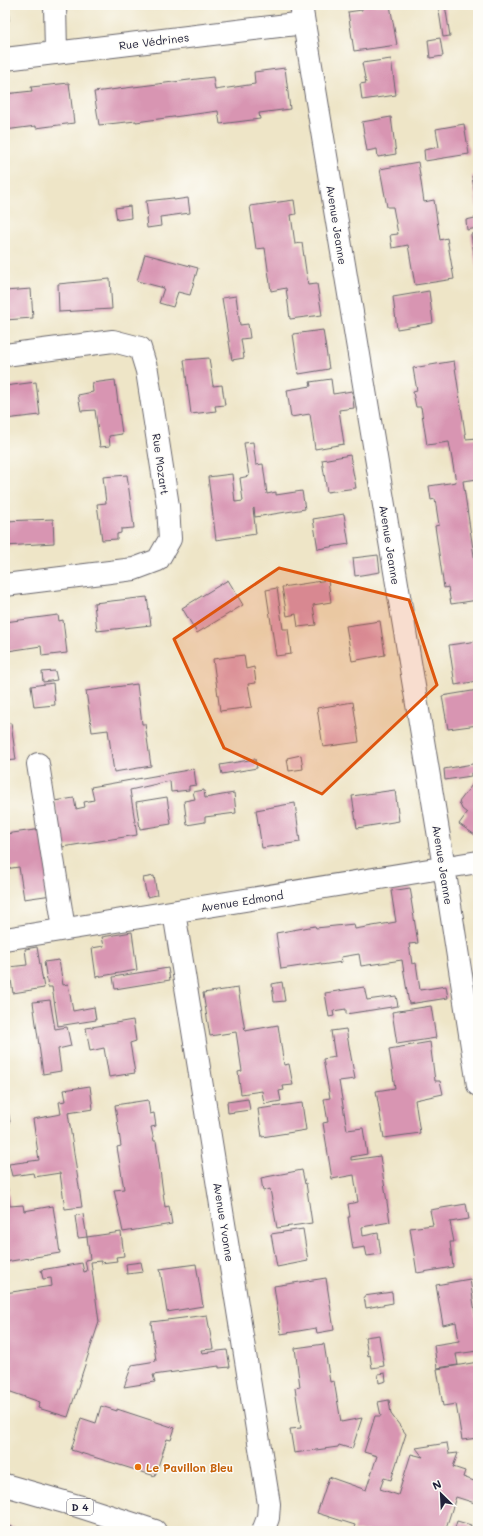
<svg xmlns="http://www.w3.org/2000/svg" width="483" height="1536" font-family="Mali,sans-serif">
<style>
.building{fill:#d895b2}
.lines{fill:none;stroke-linecap:round;stroke-linejoin:round}
.minor-casing{stroke:#69666c;stroke-width:24}
.major-casing{stroke:#69666c;stroke-width:24}
.minor{stroke:#fff;stroke-width:22}
.major{stroke:#fff;stroke-width:22}
.marked{fill:#de560e;fill-opacity:0.2;stroke:#de560e;stroke-width:3;stroke-linejoin:round}
.food-dot{fill:#e8710a;stroke:#fdfcf7;stroke-width:1.5}
.labels{text-anchor:middle;dominant-baseline:central;stroke-width:3;stroke-linejoin:round;paint-order:stroke}
.shield{fill:#fdfcf7;stroke:#646373;stroke-width:1}
.shield-label{font-size:10px;font-weight:bold;fill:#22223b}
.street-label{font-size:11px;fill:#22223b;stroke:#fdfcf7}
.food-label{font-size:11px;font-weight:bold;fill:#c56008;stroke:#fdfcf7;text-anchor:start}
</style>
<rect width="100%" height="100%" fill="#fdfcf7"/>
<filter id="ink" filterUnits="userSpaceOnUse"><feTurbulence type="fractalNoise" baseFrequency=".025" numOctaves="2"/><feDisplacementMap in="SourceGraphic" scale="8" xChannelSelector="R" yChannelSelector="G"/><feConvolveMatrix kernelMatrix="1 2 1 2 8 2 1 2 1" color-interpolation-filters="sRGB"/></filter>
<filter id="wash" filterUnits="userSpaceOnUse"><feTurbulence type="fractalNoise" baseFrequency=".012" numOctaves="4" result="noise"/><feDisplacementMap in="SourceGraphic" scale="16" xChannelSelector="R" yChannelSelector="G"/><feGaussianBlur stdDeviation="0.9" result="paint"/><feColorMatrix in="noise" values="0 0 0 0 0 0 0 0 0 0 0 0 0 0 0 0 0 1.4 0 .05"/><feComposite in="paint" operator="in"/></filter>
<g filter="url(#wash)">
<rect width="100%" height="100%" fill="#eee5c7"/>
<g id="blocks">
<path class="building" d="M 5,5 L 8,5 L 9,21 L 5,22 Z
M 361,5 L 390,5 L 397,45 L 354,51 L 348,12 L 362,10 Z
M 438,5 L 445,5 L 450,36 L 443,37 Z
M 440,38 L 443,56 L 430,58 L 428,40 Z
M 391,59 L 396,95 L 362,100 L 360,84 L 366,83 L 362,63 Z
M 285,68 L 290,109 L 259,113 L 260,119 L 220,124 L 218,111 L 136,122 L 136,121 L 99,125 L 94,92 L 213,77 L 215,90 L 255,84 L 254,72 Z
M 69,83 L 74,123 L 36,128 L 36,126 L 5,130 L 5,94 L 32,91 L 31,87 Z
M 391,117 L 396,154 L 378,157 L 377,149 L 367,151 L 362,122 Z
M 464,124 L 469,154 L 425,161 L 424,150 L 439,147 L 436,129 Z
M 418,162 L 424,202 L 434,200 L 440,240 L 447,238 L 454,279 L 415,285 L 408,245 L 392,248 L 390,235 L 398,234 L 393,207 L 387,207 L 380,169 Z
M 478,175 L 478,208 L 477,208 L 472,176 Z
M 173,198 L 174,200 L 188,198 L 190,213 L 160,217 L 161,226 L 147,228 L 146,218 L 148,218 L 146,201 Z
M 294,200 L 296,214 L 291,215 L 295,244 L 302,243 L 308,285 L 317,284 L 322,315 L 290,319 L 286,288 L 271,291 L 265,248 L 256,249 L 250,206 Z
M 130,206 L 131,218 L 117,220 L 115,208 Z
M 475,218 L 477,228 L 467,230 L 466,220 Z
M 478,233 L 478,273 L 477,273 L 471,234 Z
M 145,254 L 198,268 L 190,295 L 178,292 L 173,307 L 159,303 L 164,288 L 137,281 Z
M 110,279 L 112,309 L 59,312 L 58,284 Z
M 31,289 L 33,318 L 5,320 L 5,291 Z
M 429,291 L 433,323 L 397,329 L 393,297 Z
M 236,296 L 240,325 L 248,324 L 250,338 L 241,339 L 244,358 L 232,360 L 222,298 Z
M 323,330 L 329,369 L 299,374 L 293,334 Z
M 209,358 L 213,386 L 222,385 L 225,405 L 215,406 L 216,411 L 191,414 L 184,360 Z
M 454,361 L 466,439 L 478,438 L 478,479 L 463,481 L 478,583 L 478,600 L 451,604 L 448,587 L 444,588 L 435,526 L 439,525 L 435,499 L 431,500 L 429,486 L 456,482 L 449,442 L 427,445 L 421,407 L 416,407 L 413,392 L 417,391 L 413,368 Z
M 331,379 L 333,394 L 352,391 L 354,408 L 339,410 L 344,444 L 315,449 L 310,414 L 291,417 L 287,390 L 311,386 L 310,382 Z
M 115,380 L 122,434 L 109,436 L 110,446 L 100,447 L 95,410 L 81,411 L 78,395 L 93,392 L 92,383 Z
M 36,382 L 40,415 L 5,419 L 5,386 Z
M 253,442 L 256,465 L 263,464 L 267,494 L 276,492 L 276,495 L 302,491 L 305,509 L 255,517 L 254,508 L 253,509 L 256,534 L 216,540 L 208,477 L 232,474 L 235,502 L 243,501 L 240,478 L 249,476 L 244,443 Z
M 350,455 L 356,488 L 327,492 L 322,460 Z
M 127,475 L 134,528 L 121,529 L 121,533 L 117,534 L 117,539 L 102,540 L 97,504 L 106,503 L 103,477 Z
M 344,514 L 349,544 L 318,549 L 313,519 Z
M 53,519 L 54,543 L 5,546 L 5,521 Z
M 378,555 L 380,572 L 355,576 L 353,558 Z
M 228,580 L 243,605 L 197,633 L 182,608 Z
M 328,580 L 331,602 L 313,605 L 316,625 L 298,627 L 296,614 L 287,616 L 282,587 Z
M 277,588 L 283,629 L 288,629 L 291,654 L 276,656 L 266,590 Z
M 147,597 L 151,625 L 97,631 L 94,603 Z
M 58,615 L 59,621 L 63,620 L 67,653 L 42,656 L 41,646 L 8,651 L 5,622 Z
M 380,621 L 385,655 L 352,661 L 346,626 Z
M 478,641 L 478,681 L 455,685 L 449,645 Z
M 244,655 L 246,669 L 254,667 L 256,683 L 248,684 L 252,707 L 220,711 L 213,659 Z
M 55,671 L 57,680 L 43,682 L 42,672 Z
M 53,683 L 55,705 L 34,707 L 31,686 Z
M 137,684 L 142,724 L 145,724 L 151,766 L 114,772 L 108,730 L 92,732 L 86,691 Z
M 478,690 L 478,725 L 448,729 L 442,696 Z
M 353,702 L 359,742 L 323,747 L 317,708 Z
M 11,723 L 16,760 L 5,761 L 5,724 Z
M 301,755 L 303,769 L 289,771 L 287,758 Z
M 255,759 L 257,768 L 222,774 L 220,765 Z
M 478,763 L 478,772 L 471,773 L 471,776 L 445,780 L 444,769 Z
M 194,769 L 196,785 L 189,786 L 189,790 L 171,792 L 170,781 L 130,790 L 137,835 L 62,847 L 55,801 L 74,798 L 76,809 L 85,807 L 84,802 L 94,800 L 91,787 Z
M 478,777 L 478,837 L 459,824 L 467,813 L 462,809 L 459,802 Z
M 204,790 L 205,798 L 234,793 L 236,813 L 205,817 L 205,822 L 187,825 L 184,801 L 195,799 L 193,792 Z
M 395,790 L 399,821 L 357,828 L 352,796 Z
M 167,797 L 171,824 L 140,829 L 136,802 Z
M 295,803 L 300,842 L 262,848 L 256,810 Z
M 42,829 L 52,895 L 24,899 L 19,867 L 5,869 L 5,834 Z
M 154,876 L 157,895 L 147,897 L 143,878 Z
M 410,888 L 412,899 L 411,899 L 418,943 L 409,944 L 412,964 L 416,963 L 420,990 L 446,986 L 448,998 L 409,1004 L 402,960 L 361,966 L 359,954 L 341,957 L 342,962 L 321,965 L 321,963 L 281,969 L 276,933 L 315,926 L 316,928 L 354,924 L 355,929 L 396,922 L 391,891 Z
M 132,932 L 137,970 L 96,977 L 92,948 L 104,946 L 102,937 Z
M 37,947 L 44,988 L 13,993 L 9,967 L 27,965 L 25,949 Z
M 59,960 L 63,985 L 68,984 L 73,1011 L 94,1007 L 96,1020 L 58,1026 L 52,987 L 48,987 L 44,962 Z
M 168,968 L 170,980 L 115,989 L 113,977 Z
M 282,982 L 285,1001 L 274,1002 L 272,984 Z
M 364,987 L 367,1000 L 396,996 L 398,1006 L 346,1014 L 346,1009 L 333,1011 L 334,1016 L 329,1017 L 325,993 Z
M 238,988 L 245,1031 L 278,1025 L 284,1065 L 289,1064 L 293,1085 L 283,1086 L 284,1090 L 279,1091 L 281,1101 L 264,1104 L 262,1091 L 241,1094 L 238,1072 L 242,1071 L 236,1032 L 210,1036 L 203,993 Z
M 50,1000 L 55,1029 L 67,1027 L 71,1046 L 58,1049 L 61,1071 L 43,1074 L 33,1002 Z
M 431,1006 L 436,1038 L 397,1044 L 392,1012 Z
M 133,1020 L 136,1041 L 130,1043 L 135,1073 L 109,1077 L 104,1048 L 90,1051 L 86,1028 Z
M 346,1029 L 355,1079 L 339,1081 L 347,1130 L 363,1128 L 367,1154 L 351,1157 L 351,1160 L 380,1156 L 390,1222 L 362,1227 L 363,1236 L 378,1233 L 381,1254 L 367,1256 L 365,1247 L 353,1249 L 348,1217 L 350,1217 L 348,1204 L 358,1202 L 354,1175 L 332,1179 L 323,1123 L 328,1122 L 324,1099 L 330,1098 L 323,1059 L 335,1057 L 331,1031 Z
M 430,1042 L 435,1081 L 440,1081 L 443,1094 L 415,1100 L 420,1133 L 384,1138 L 376,1091 L 395,1088 L 389,1049 Z
M 90,1086 L 93,1109 L 68,1113 L 82,1207 L 65,1209 L 60,1173 L 34,1177 L 33,1173 L 12,1176 L 9,1164 L 39,1160 L 33,1119 L 61,1114 L 59,1102 L 66,1101 L 64,1090 Z
M 5,1093 L 10,1122 L 5,1123 Z
M 248,1099 L 250,1110 L 228,1113 L 227,1102 Z
M 148,1100 L 150,1114 L 154,1113 L 156,1126 L 151,1127 L 154,1141 L 156,1141 L 165,1207 L 169,1206 L 172,1224 L 123,1232 L 114,1190 L 124,1189 L 117,1147 L 121,1146 L 115,1105 Z
M 302,1103 L 306,1130 L 262,1137 L 258,1109 Z
M 302,1170 L 305,1184 L 306,1183 L 312,1223 L 277,1228 L 270,1189 L 263,1191 L 261,1178 Z
M 5,1176 L 6,1176 L 10,1206 L 23,1205 L 24,1211 L 53,1206 L 60,1253 L 5,1262 Z
M 466,1204 L 469,1219 L 450,1222 L 454,1242 L 450,1242 L 453,1267 L 417,1273 L 410,1228 L 433,1225 L 430,1210 Z
M 83,1214 L 87,1237 L 78,1238 L 75,1216 Z
M 303,1229 L 308,1261 L 277,1267 L 271,1234 Z
M 121,1232 L 124,1256 L 116,1257 L 117,1261 L 101,1263 L 101,1261 L 91,1262 L 99,1322 L 68,1417 L 38,1408 L 40,1402 L 5,1390 L 5,1293 L 52,1286 L 51,1278 L 43,1279 L 41,1270 L 82,1263 L 84,1272 L 87,1271 L 85,1260 L 90,1259 L 87,1237 Z
M 141,1262 L 143,1272 L 127,1274 L 126,1264 Z
M 196,1264 L 203,1306 L 167,1312 L 160,1269 Z
M 326,1278 L 334,1330 L 317,1333 L 316,1328 L 281,1334 L 274,1286 Z
M 470,1279 L 476,1319 L 478,1319 L 478,1351 L 456,1354 L 458,1365 L 437,1368 L 434,1345 L 459,1341 L 456,1322 L 443,1325 L 436,1285 Z
M 392,1292 L 393,1303 L 366,1308 L 364,1296 Z
M 207,1315 L 213,1349 L 201,1350 L 202,1353 L 227,1350 L 230,1367 L 219,1368 L 219,1366 L 153,1375 L 155,1382 L 124,1387 L 132,1365 L 156,1361 L 151,1322 Z
M 379,1335 L 384,1366 L 372,1368 L 370,1355 L 368,1356 L 365,1337 Z
M 324,1344 L 330,1382 L 334,1381 L 341,1422 L 362,1418 L 352,1449 L 339,1445 L 338,1447 L 294,1453 L 290,1429 L 301,1428 L 295,1388 L 300,1387 L 295,1348 Z
M 478,1362 L 478,1379 L 476,1379 L 476,1385 L 478,1385 L 478,1438 L 462,1440 L 456,1404 L 443,1406 L 437,1369 Z
M 385,1373 L 386,1381 L 379,1383 L 378,1374 Z
M 389,1400 L 391,1414 L 406,1434 L 391,1480 L 384,1478 L 380,1489 L 398,1495 L 411,1454 L 423,1457 L 416,1448 L 447,1443 L 449,1454 L 458,1453 L 453,1467 L 465,1471 L 463,1477 L 474,1481 L 478,1480 L 478,1504 L 456,1497 L 445,1531 L 353,1531 L 355,1525 L 317,1513 L 329,1477 L 366,1490 L 377,1456 L 364,1452 L 375,1416 L 381,1416 L 378,1402 Z
M 101,1406 L 117,1411 L 117,1409 L 175,1428 L 171,1440 L 167,1439 L 155,1476 L 71,1450 L 81,1418 L 96,1423 Z
M 457,1521 L 471,1525 L 469,1531 L 454,1531 Z
M 9,1526 L 24,1531 L 8,1531 Z"/>
</g>
</g>
<g filter="url(#ink)">
<use href="#blocks" fill-opacity="0" stroke="#69666c" stroke-width="1"/>
<g class="lines">
<defs>
<path id="minor" d="M 55,5 L 56,53
M 301,5 L 444,867 L 478,1085
M 5,59 L 304,23
M 5,355 L 113,341 L 140,348 L 147,371 L 168,506 L 170,539 L 158,560 L 134,569 L 5,585
M 38,764 L 64,929
M 174,912 L 269,1504 L 268,1518 L 263,1531
M 5,939 L 478,862"/>
<path id="major" d="M 5,1485 L 78,1506 L 155,1531"/>
</defs>
<use href="#minor" class="minor-casing"/>
<use href="#major" class="major-casing"/>
<use href="#minor" class="minor"/>
<use href="#major" class="major"/>
</g>
</g>
<path class="marked" d="M 279,568 L 409,600 L 437,685 L 322,794 L 224,748 L 174,639 Z"/>
<circle class="food-dot" cx="138" cy="1467" r="4"/>
<g class="labels">
<rect class="shield" x="67" y="1499" width="26" height="16" rx="3"/>
<g class="shield-label">
<text x="80" y="1507">D 4</text>
</g>
<g class="street-label">
<text transform="translate(154 41) rotate(-7)">Rue Védrines</text>
<text transform="translate(337 225) rotate(81)">Avenue Jeanne</text>
<text transform="translate(161 464) rotate(82)">Rue Mozart</text>
<text transform="translate(390 545) rotate(81)">Avenue Jeanne</text>
<text transform="translate(443 865) rotate(81)">Avenue Jeanne</text>
<text transform="translate(242 901) rotate(-9)">Avenue Edmond</text>
<text transform="translate(224 1222) rotate(81)">Avenue Yvonne</text>
</g>
<g class="food-label">
<text x="146" y="1467">Le Pavillon Bleu</text>
</g>
</g>
<rect width="483" height="1536" fill="none" stroke="#fdfcf7" stroke-width="20"/>
<g transform="translate(441 1494) rotate(336)" stroke="#fdfcf7" stroke-width="3" paint-order="stroke">
<path d="M0-3L7 15L0 10L-7 15Z" fill="#22223b"/>
<text y="-6" font-size="11" font-weight="bold" text-anchor="middle" fill="#22223b">N</text>
</g>
</svg>
